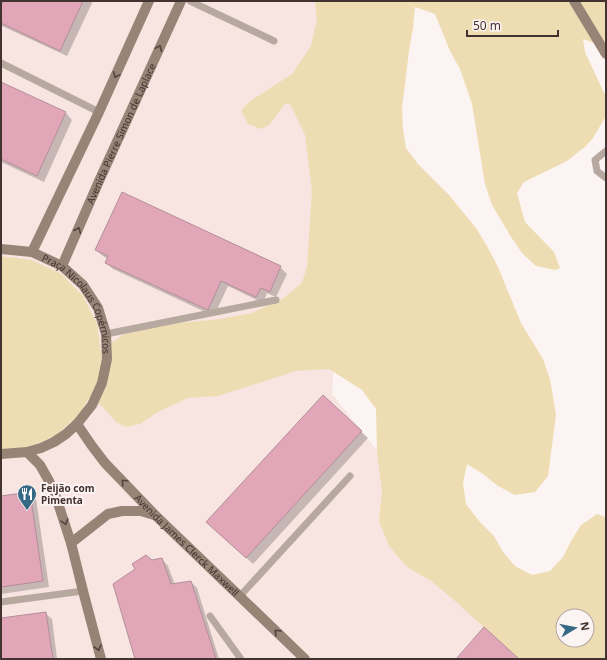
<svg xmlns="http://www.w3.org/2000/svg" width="607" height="660" font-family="'Noto Sans',sans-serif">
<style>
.built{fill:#f8e4e1}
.green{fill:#eeddb3;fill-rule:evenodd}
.shadow{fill:#0003}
.building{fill:#e2a6b9;stroke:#b38f9a}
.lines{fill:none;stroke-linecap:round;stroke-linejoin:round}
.lane{stroke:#b7a99f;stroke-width:7}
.secondary{stroke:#978476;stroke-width:10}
.oneway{stroke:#53423e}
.labels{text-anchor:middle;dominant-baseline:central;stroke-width:4;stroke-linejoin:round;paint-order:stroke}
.street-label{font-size:10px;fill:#423230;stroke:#fcf4f2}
.poi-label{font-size:10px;font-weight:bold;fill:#423230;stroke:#fcf4f2;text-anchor:start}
</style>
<rect width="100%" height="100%" fill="#fcf4f2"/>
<path class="built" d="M 1,1 L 353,1 L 332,394 L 543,659 L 1,659 Z"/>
<path class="green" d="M 315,1 L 606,1 L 606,45 L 600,45 L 583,39 L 585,52 L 606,97 L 606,116 L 593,138 L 586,146 L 567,161 L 524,182 L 517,193 L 525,222 L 554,252 L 560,268 L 555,270 L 536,266 L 522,253 L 511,237 L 492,205 L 485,184 L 472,104 L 460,69 L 450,51 L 435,14 L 415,7 L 413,28 L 409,51 L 402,108 L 403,129 L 406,148 L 418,164 L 449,195 L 476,228 L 487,246 L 498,267 L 521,323 L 543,359 L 550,379 L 556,415 L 548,476 L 535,492 L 515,495 L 498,486 L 483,474 L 467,464 L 463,483 L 466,504 L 479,521 L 494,536 L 503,552 L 515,566 L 532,575 L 550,571 L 563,557 L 571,541 L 581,525 L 597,514 L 606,517 L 606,659 L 511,659 L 489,632 L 455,601 L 431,581 L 407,567 L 389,546 L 379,521 L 382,491 L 377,452 L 376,409 L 362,390 L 329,369 L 296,371 L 218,396 L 188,398 L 158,412 L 140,424 L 126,427 L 116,422 L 102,406 L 89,398 L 79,415 L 55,436 L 26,448 L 1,449 L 1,256 L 31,260 L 60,273 L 83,296 L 97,324 L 101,352 L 105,347 L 129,331 L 180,323 L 221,319 L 252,313 L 282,299 L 302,283 L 307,266 L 312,191 L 305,135 L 290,104 L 285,104 L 269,125 L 261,129 L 248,124 L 241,110 L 250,101 L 292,74 L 311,46 L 317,19 ZM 563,616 L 587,616 L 587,640 L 563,640 Z"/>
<path class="shadow" d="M 4,1 L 93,1 L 67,56 L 2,26 L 1,7 Z
M 1,83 L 66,113 L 72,120 L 44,182 L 1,162 Z
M 96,250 L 280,267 L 287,274 L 276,297 L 267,293 L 263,303 L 228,286 L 214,316 L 113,269 L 106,263 L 108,259 L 103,256 Z
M 323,396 L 368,438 L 253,564 L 214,528 Z
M 30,493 L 36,499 L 49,587 L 1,594 L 1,497 Z
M 162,559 L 168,566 L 175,585 L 191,582 L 197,588 L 219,659 L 136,659 L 152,561 Z
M 45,613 L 52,619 L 57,659 L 1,659 L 1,619 Z"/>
<path class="building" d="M 3,1 L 83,1 L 60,51 L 1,23 L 1,5 Z
M 1,82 L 66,112 L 37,176 L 1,159 Z
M 122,192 L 281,266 L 270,292 L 261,288 L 256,297 L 221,281 L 208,310 L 105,263 L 108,256 L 95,250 Z
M 323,395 L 362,431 L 246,558 L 206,522 Z
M 30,492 L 43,581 L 1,587 L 1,496 Z
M 146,555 L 152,560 L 162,558 L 171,584 L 191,581 L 216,659 L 135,659 L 113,584 L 135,569 L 132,564 Z
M 46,612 L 53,659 L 1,659 L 1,618 Z
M 484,627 L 519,659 L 456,659 Z"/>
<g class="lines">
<path class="lane" d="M 190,1 L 274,41
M 1,63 L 99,112
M 606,151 L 595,160 L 597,171 L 606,178
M 106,334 L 276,300
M 240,596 L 350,476
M 1,602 L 83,591
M 210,616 L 241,659"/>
<g class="secondary">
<path d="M 574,1 L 606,54"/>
<path id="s1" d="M 1,249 L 32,252 L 62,266 L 83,285 L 98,308 L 106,334 L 107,359 L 102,383 L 92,405 L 77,424 L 66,434 L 54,442 L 41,448 L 27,452 L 1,454"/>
<path d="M 32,252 L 99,112 L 149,1"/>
<path id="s2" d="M 62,266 L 99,181 L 181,1"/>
<path id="s3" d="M 77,424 L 92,446 L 105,463 L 155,515 L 305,659"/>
<path d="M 27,452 L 40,465 L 49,481 L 56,497 L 71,543 L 83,591 L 101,659"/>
<path d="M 71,543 L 108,514 L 122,511 L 141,511 L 154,515"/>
</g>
</g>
<defs><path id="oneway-chevron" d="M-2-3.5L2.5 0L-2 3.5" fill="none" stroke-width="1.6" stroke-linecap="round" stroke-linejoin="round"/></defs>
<g class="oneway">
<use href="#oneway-chevron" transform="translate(159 48) rotate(-66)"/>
<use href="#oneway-chevron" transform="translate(116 75) rotate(114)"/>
<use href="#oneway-chevron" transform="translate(78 230) rotate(-67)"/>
<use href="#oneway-chevron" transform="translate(124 482) rotate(-134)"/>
<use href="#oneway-chevron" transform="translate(65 522) rotate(72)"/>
<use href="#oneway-chevron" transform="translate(277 632) rotate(-136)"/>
<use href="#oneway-chevron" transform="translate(98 648) rotate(75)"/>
</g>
<defs>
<symbol id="restaurant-pin" viewBox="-11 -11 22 30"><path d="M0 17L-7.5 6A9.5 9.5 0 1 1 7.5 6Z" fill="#366986" stroke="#fcf4f2"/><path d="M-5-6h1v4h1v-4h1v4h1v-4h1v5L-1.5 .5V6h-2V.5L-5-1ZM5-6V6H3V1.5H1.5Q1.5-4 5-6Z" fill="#fff"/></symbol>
</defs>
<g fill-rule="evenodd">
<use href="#restaurant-pin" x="16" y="483" width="22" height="30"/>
</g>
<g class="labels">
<g class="street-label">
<text stroke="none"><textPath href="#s2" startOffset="145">Avenida Pierre Simon de Laplace</textPath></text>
<text stroke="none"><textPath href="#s1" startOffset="105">Praça Nicolaus Copérnicos</textPath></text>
<text stroke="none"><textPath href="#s3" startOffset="164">Avenida James Clerck Maxwell</textPath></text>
</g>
<g class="poi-label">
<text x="41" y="488">Feijão com<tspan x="41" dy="12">Pimenta</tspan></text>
</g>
</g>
<rect width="607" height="660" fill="none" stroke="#423230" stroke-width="4"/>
<g transform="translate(575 628) rotate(80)"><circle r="19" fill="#fcf4f2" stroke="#b2a6a4"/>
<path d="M0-3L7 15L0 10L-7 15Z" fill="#366986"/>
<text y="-6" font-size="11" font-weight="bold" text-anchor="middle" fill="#423230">N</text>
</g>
<path d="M467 30v6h91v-6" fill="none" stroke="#423230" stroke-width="2"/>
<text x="473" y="30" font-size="12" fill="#423230" stroke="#fcf4f2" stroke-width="3" paint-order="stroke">50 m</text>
</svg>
